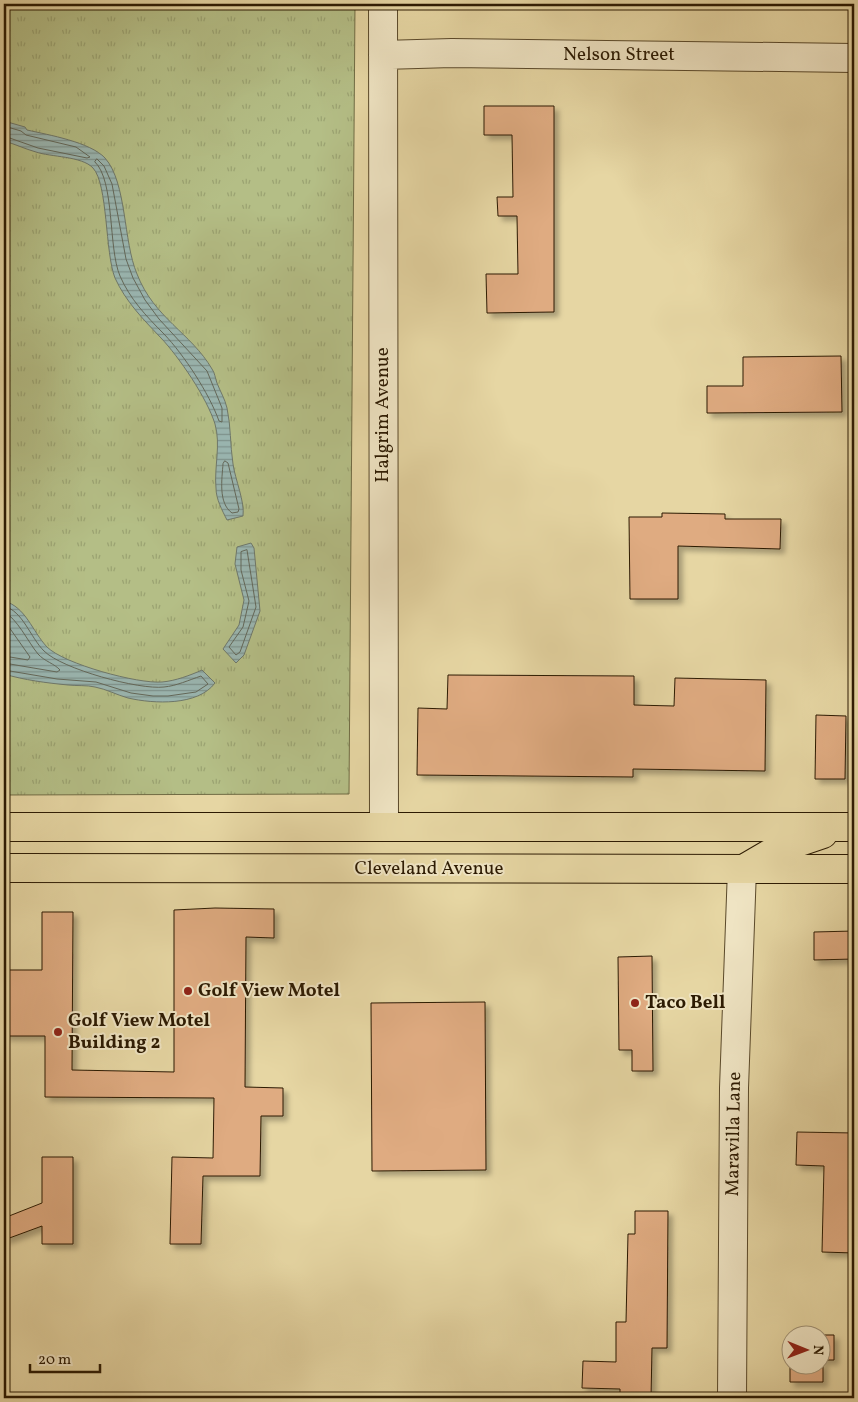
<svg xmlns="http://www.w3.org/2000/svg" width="858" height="1402" font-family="Vollkorn,serif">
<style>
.grass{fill:url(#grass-tufts);stroke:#706c44}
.water{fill:url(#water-rules);stroke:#6e786b}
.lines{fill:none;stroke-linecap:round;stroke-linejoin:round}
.shore{stroke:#63685a;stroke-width:1}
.building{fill:#dfab81;stroke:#2c1a02;filter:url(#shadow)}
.minor-casing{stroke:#5a492a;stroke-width:30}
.major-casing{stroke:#2c1a02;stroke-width:30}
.minor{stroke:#efe4c3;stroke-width:28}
.major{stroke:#e6d6a3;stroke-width:28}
.poi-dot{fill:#8f2418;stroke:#efe4c3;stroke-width:2}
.labels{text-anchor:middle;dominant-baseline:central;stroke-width:4;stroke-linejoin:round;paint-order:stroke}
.street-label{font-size:19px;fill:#2c1a02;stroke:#efe4c3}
.poi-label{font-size:19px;font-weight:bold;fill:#2c1a02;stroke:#efe4c3;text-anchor:start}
</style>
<defs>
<pattern id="grass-tufts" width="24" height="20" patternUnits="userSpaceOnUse" patternTransform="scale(1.25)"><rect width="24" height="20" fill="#b4be86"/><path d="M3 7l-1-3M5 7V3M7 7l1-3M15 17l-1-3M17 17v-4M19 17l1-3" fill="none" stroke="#9ba372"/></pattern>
<pattern id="water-rules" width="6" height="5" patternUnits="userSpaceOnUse" patternTransform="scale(1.25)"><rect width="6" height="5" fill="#9ab6b1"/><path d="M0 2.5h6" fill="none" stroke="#7e938e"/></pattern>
<filter id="shadow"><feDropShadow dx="4.5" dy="4.5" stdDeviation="2.5" flood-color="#0004"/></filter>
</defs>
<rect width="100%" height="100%" fill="#e6d6a3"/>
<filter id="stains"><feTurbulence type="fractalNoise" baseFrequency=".004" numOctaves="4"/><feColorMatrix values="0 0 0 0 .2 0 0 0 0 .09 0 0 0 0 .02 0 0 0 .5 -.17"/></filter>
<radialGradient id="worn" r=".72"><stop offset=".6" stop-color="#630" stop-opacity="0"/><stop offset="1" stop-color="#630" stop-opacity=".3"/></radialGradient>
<path class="grass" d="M 4,4 L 355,4 L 349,794 L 4,795 Z"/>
<path class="water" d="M 4,121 L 25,127 L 27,130 C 49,135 90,142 105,158 C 127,183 123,241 137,274 C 154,318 191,333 212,369 C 215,373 215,378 217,383 C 220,391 225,399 227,408 C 231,426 230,445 233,464 C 235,479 245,502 243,516 L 227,520 C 222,510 216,499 216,488 C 214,467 221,445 215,424 C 207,398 179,357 161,338 C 143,319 126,302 115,278 C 105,253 108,184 93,168 C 82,156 50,157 36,152 C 25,149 15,144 4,141 Z
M 251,543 L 254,548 L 260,611 L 244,655 L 236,663 L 223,649 L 239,625 L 244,600 L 235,564 L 237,547 Z
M 4,601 C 26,607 32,631 47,647 C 64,664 138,684 162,682 C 175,681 191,675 202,670 L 215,683 C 198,706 154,704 128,698 C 117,695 106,689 95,687 C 87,685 77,686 68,685 C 47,683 24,680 4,674 Z"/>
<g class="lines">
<path class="shore" d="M 4,126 L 21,131 L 26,135 L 76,147 L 90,157 L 87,158 L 38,148 L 4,136
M 97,159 L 104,166 L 112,184 L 126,259 L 133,278 L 145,300 L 159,319 L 207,371 L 222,408 L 222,422 L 219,421 C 209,393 184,355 164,334 C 146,316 130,299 120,276 C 108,248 115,181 95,162 Z
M 225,461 L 228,463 L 239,509 L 238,512 L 232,513 C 218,503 222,479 223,464 Z
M 247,550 L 256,607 L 240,652 L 236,655 L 229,647 L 243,627 L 249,601 L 241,570 L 241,552 Z
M 4,606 C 23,611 30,637 44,651 C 62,669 139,690 164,687 C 176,686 189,680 201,676 L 208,684 L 196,692 L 168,696 L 153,696 L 131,693 L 96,682 L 57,679 L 4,670
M 4,612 C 17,618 28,642 38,654 C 44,661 55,664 60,670 L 57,672 L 4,663
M 4,620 L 30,657 L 28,660 L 4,656"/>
</g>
<path class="building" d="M 484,106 L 554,106 L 554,312 L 487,313 L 486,274 L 518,274 L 517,216 L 498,216 L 497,197 L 513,197 L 512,135 L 484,135 Z
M 841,356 L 842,412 L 707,413 L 707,386 L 743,386 L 743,357 Z
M 662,513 L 725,514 L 725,519 L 781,519 L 780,549 L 678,546 L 678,599 L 630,599 L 629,517 L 662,517 Z
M 448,675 L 634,676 L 634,705 L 674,706 L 675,678 L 766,680 L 765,771 L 633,769 L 633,777 L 417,775 L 418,708 L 447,709 Z
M 816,715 L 846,716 L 845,779 L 815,779 Z
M 215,908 L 274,909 L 274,938 L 246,937 L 245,1087 L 283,1088 L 283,1116 L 261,1116 L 260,1176 L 203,1176 L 201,1244 L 170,1244 L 172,1157 L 213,1158 L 214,1098 L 45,1097 L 45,1036 L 4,1036 L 4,970 L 42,970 L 42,912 L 73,912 L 72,1070 L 174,1072 L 174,910 Z
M 854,931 L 854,959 L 814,960 L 814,932 Z
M 652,956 L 653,1071 L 632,1071 L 632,1050 L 619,1050 L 618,957 Z
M 485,1002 L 486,1170 L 372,1171 L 371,1003 Z
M 797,1132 L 854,1133 L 854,1253 L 822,1252 L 824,1166 L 796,1165 Z
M 42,1157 L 73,1157 L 73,1244 L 42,1244 L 42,1226 L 4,1240 L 4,1218 L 42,1203 Z
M 635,1211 L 668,1211 L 667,1348 L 652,1348 L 651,1398 L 620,1398 L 620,1389 L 582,1388 L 583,1361 L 616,1362 L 616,1322 L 626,1322 L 628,1234 L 635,1234 Z
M 790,1335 L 790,1364 L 820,1364 L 820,1335 L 834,1335 L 834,1360 L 823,1360 L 823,1382 L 790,1382 Z"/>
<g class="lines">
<defs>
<path id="minor" d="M 383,4 L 384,827
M 383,55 L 452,53 L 854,58
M 732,1398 L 734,1088 L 742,869"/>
<path id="major" d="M 4,827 L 854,827
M 4,868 L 854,869
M 745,868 L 776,850 L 823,834"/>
</defs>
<use href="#minor" class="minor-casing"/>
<use href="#major" class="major-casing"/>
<use href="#minor" class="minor"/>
<use href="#major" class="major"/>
</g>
<g class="poi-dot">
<circle cx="188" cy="991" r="5"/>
<circle cx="635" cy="1003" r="5"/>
<circle cx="58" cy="1032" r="5"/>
</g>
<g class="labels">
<g class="street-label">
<text x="619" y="55">Nelson Street</text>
<text transform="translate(383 415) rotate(-90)">Halgrim Avenue</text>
<text x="429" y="869">Cleveland Avenue</text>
<text transform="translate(734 1134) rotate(-89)">Maravilla Lane</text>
</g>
<g class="poi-label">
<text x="198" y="991">Golf View Motel</text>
<text x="645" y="1003">Taco Bell</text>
<text x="68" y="1021">Golf View Motel<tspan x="68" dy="22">Building 2</tspan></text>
</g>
</g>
<rect width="858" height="1402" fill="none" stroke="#e6d6a3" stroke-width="20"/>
<rect x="5" y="5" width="848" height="1392" fill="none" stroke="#2c1a02" stroke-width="2.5"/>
<rect x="10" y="10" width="838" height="1382" fill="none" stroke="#2c1a02"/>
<g transform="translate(806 1350) rotate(91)"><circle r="24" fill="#efe4c3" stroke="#a19376"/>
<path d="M0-4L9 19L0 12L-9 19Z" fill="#8f2418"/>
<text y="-8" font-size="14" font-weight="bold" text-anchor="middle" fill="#2c1a02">N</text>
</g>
<path d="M30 1364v8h70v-8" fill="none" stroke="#2c1a02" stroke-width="2.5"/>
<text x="38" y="1364" font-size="15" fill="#2c1a02" stroke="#efe4c3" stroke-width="4" paint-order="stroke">20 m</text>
<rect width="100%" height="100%" filter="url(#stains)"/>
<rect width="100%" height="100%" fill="url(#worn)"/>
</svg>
